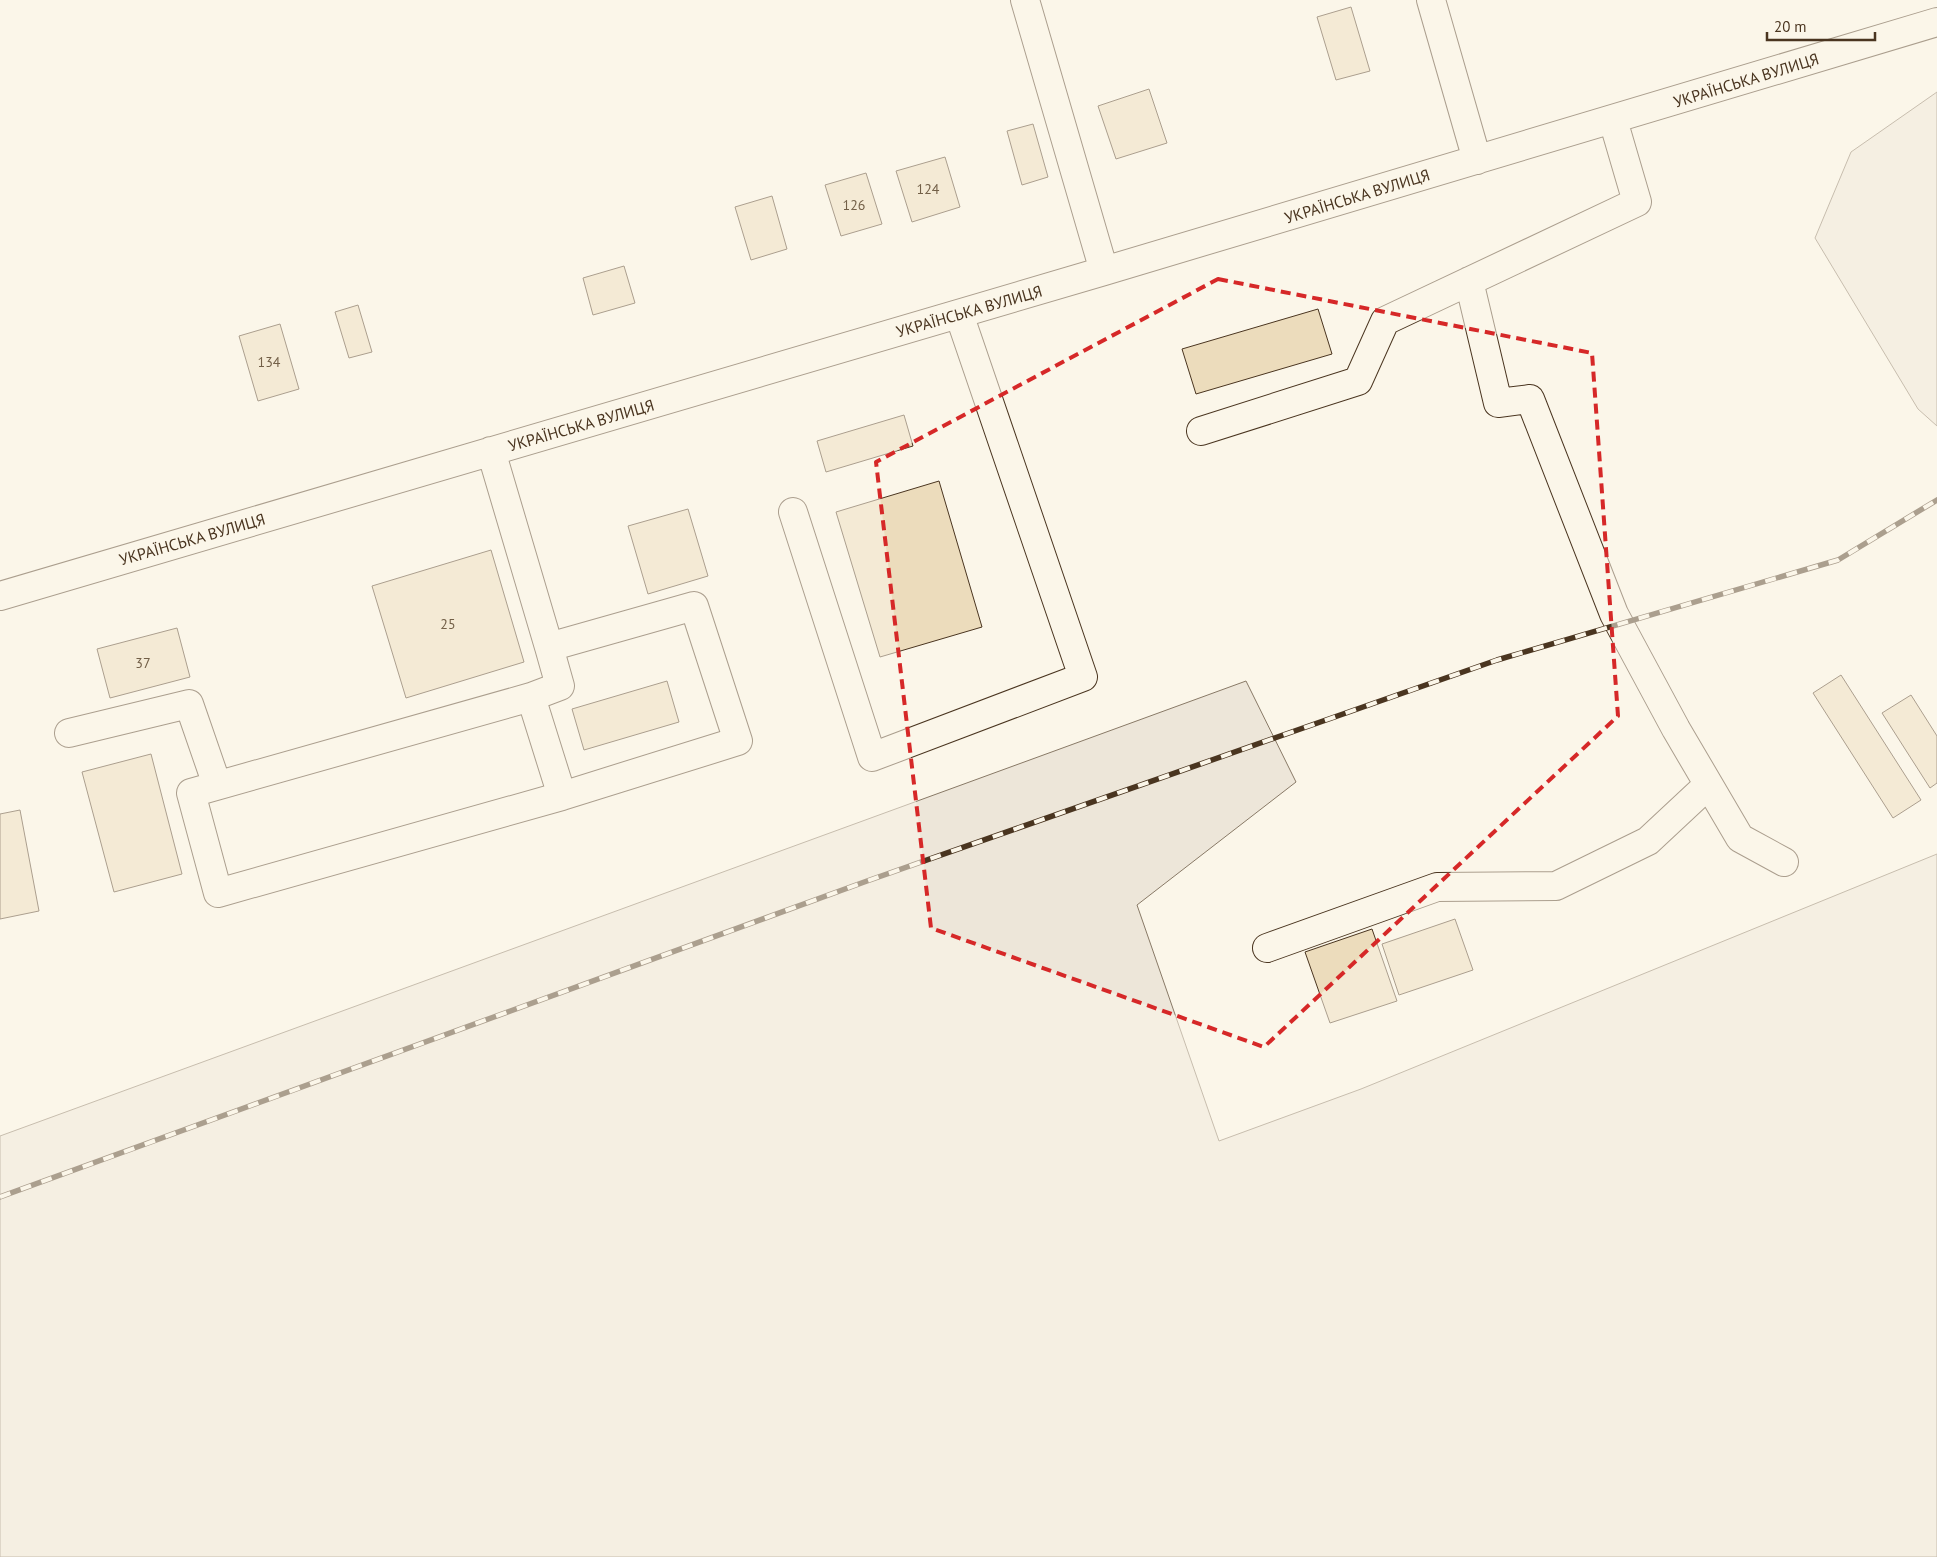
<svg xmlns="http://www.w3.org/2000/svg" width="1937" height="1557" font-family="'PT Sans',sans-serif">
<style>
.green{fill:#ede6d9;stroke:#887966}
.building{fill:#ecdcbc;stroke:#4a3520}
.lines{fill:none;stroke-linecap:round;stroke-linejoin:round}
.minor-casing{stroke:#4a3520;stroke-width:30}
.minor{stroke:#fbf6e9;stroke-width:28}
.rail-casing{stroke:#4a3520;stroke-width:5.5}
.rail{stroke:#fbf6e9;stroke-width:4;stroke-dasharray:11;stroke-linecap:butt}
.marked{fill:none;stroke:#d62828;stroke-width:4;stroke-dasharray:10 6;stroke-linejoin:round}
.labels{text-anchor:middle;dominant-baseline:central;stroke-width:4;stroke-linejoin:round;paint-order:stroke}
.number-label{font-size:14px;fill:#725f47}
.street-label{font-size:16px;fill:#4a3520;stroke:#fbf6e9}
</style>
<rect width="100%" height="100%" fill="#fbf6e9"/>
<path class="green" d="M 1937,92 L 1937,426 L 1918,409 L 1815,238 L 1851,152 Z
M 1246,681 L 1296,782 L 1137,905 L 1219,1141 L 1361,1089 L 1937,854 L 1937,1557 L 0,1557 L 0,1136 Z"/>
<path class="building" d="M 1351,7 L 1370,71 L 1336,80 L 1317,17 Z
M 1149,89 L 1167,143 L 1116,159 L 1098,106 Z
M 1033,124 L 1048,177 L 1022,185 L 1007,131 Z
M 945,157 L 960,207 L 912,222 L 896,171 Z
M 866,173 L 882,224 L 841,236 L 825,185 Z
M 772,196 L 787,249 L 751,260 L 735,207 Z
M 624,266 L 635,303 L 593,315 L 583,278 Z
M 358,305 L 372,352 L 349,358 L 335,312 Z
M 1318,309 L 1332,354 L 1196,394 L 1182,349 Z
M 280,324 L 299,389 L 258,401 L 239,336 Z
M 904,415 L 913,446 L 826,472 L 817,441 Z
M 939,481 L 982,627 L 880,657 L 836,512 Z
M 688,509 L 708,576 L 648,594 L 628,526 Z
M 491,550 L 524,662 L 406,698 L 372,586 Z
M 177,628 L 190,677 L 110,698 L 97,649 Z
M 1841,675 L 1921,800 L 1893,818 L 1813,693 Z
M 667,681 L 679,722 L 584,750 L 572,709 Z
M 1911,695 L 1937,736 L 1937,783 L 1930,788 L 1882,713 Z
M 151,754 L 182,874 L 114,892 L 82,772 Z
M 20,810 L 39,911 L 0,919 L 0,814 Z
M 1455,919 L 1473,970 L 1399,995 L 1382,944 Z
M 1372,929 L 1397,1001 L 1330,1023 L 1305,952 Z"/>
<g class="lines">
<defs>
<path id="minor" d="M 1025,0 L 1104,271
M 1431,0 L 1477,160
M 1469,281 L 1498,403 L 1530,399 L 1614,614 L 1676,729 L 1740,838 L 1784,862
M 1201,431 L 1358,381 L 1385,321 L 1637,202 L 1613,120
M 491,451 L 549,647 L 694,606 L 738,741 L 562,796 L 531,697 L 560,686 L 549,647
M 793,512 L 872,757 L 1083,677 L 959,314
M 0,596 L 1104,271 L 1937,22
M 531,697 L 191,793 L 218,893 L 562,796
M 69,733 L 189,704 L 217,785
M 1267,948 L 1437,887 L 1556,886 L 1648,841 L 1708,785"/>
</defs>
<use href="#minor" class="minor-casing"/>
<use href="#minor" class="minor"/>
<defs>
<path id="rail" d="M 0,1197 L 867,881 L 1497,660 L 1838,560 L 1937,500"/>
</defs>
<use href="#rail" class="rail-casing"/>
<use href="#rail" class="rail"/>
</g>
<path d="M0 0H1937V1557H0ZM 1218,279 L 1592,353 L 1618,716 L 1264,1047 L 931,928 L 876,462 Z" fill="#fbf6e9" fill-opacity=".55" fill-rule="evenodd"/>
<path class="marked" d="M 1218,279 L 1592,353 L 1618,716 L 1264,1047 L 931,928 L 876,462 Z"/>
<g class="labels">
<g class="number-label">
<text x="928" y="189">124</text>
<text x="854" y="205">126</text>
<text x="269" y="362">134</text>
<text x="448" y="624">25</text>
<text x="143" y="663">37</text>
</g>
<g class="street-label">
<text transform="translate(1746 80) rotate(-17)">УКРАЇНСЬКА ВУЛИЦЯ</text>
<text transform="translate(1357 196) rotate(-17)">УКРАЇНСЬКА ВУЛИЦЯ</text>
<text transform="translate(969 311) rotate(-16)">УКРАЇНСЬКА ВУЛИЦЯ</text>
<text transform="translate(581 425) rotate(-16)">УКРАЇНСЬКА ВУЛИЦЯ</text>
<text transform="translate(192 539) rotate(-16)">УКРАЇНСЬКА ВУЛИЦЯ</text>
</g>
</g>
<path d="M1767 32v8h108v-8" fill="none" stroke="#4a3520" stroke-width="2.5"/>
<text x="1774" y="32" font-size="15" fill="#4a3520" stroke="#fbf6e9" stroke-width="4" paint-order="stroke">20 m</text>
</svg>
